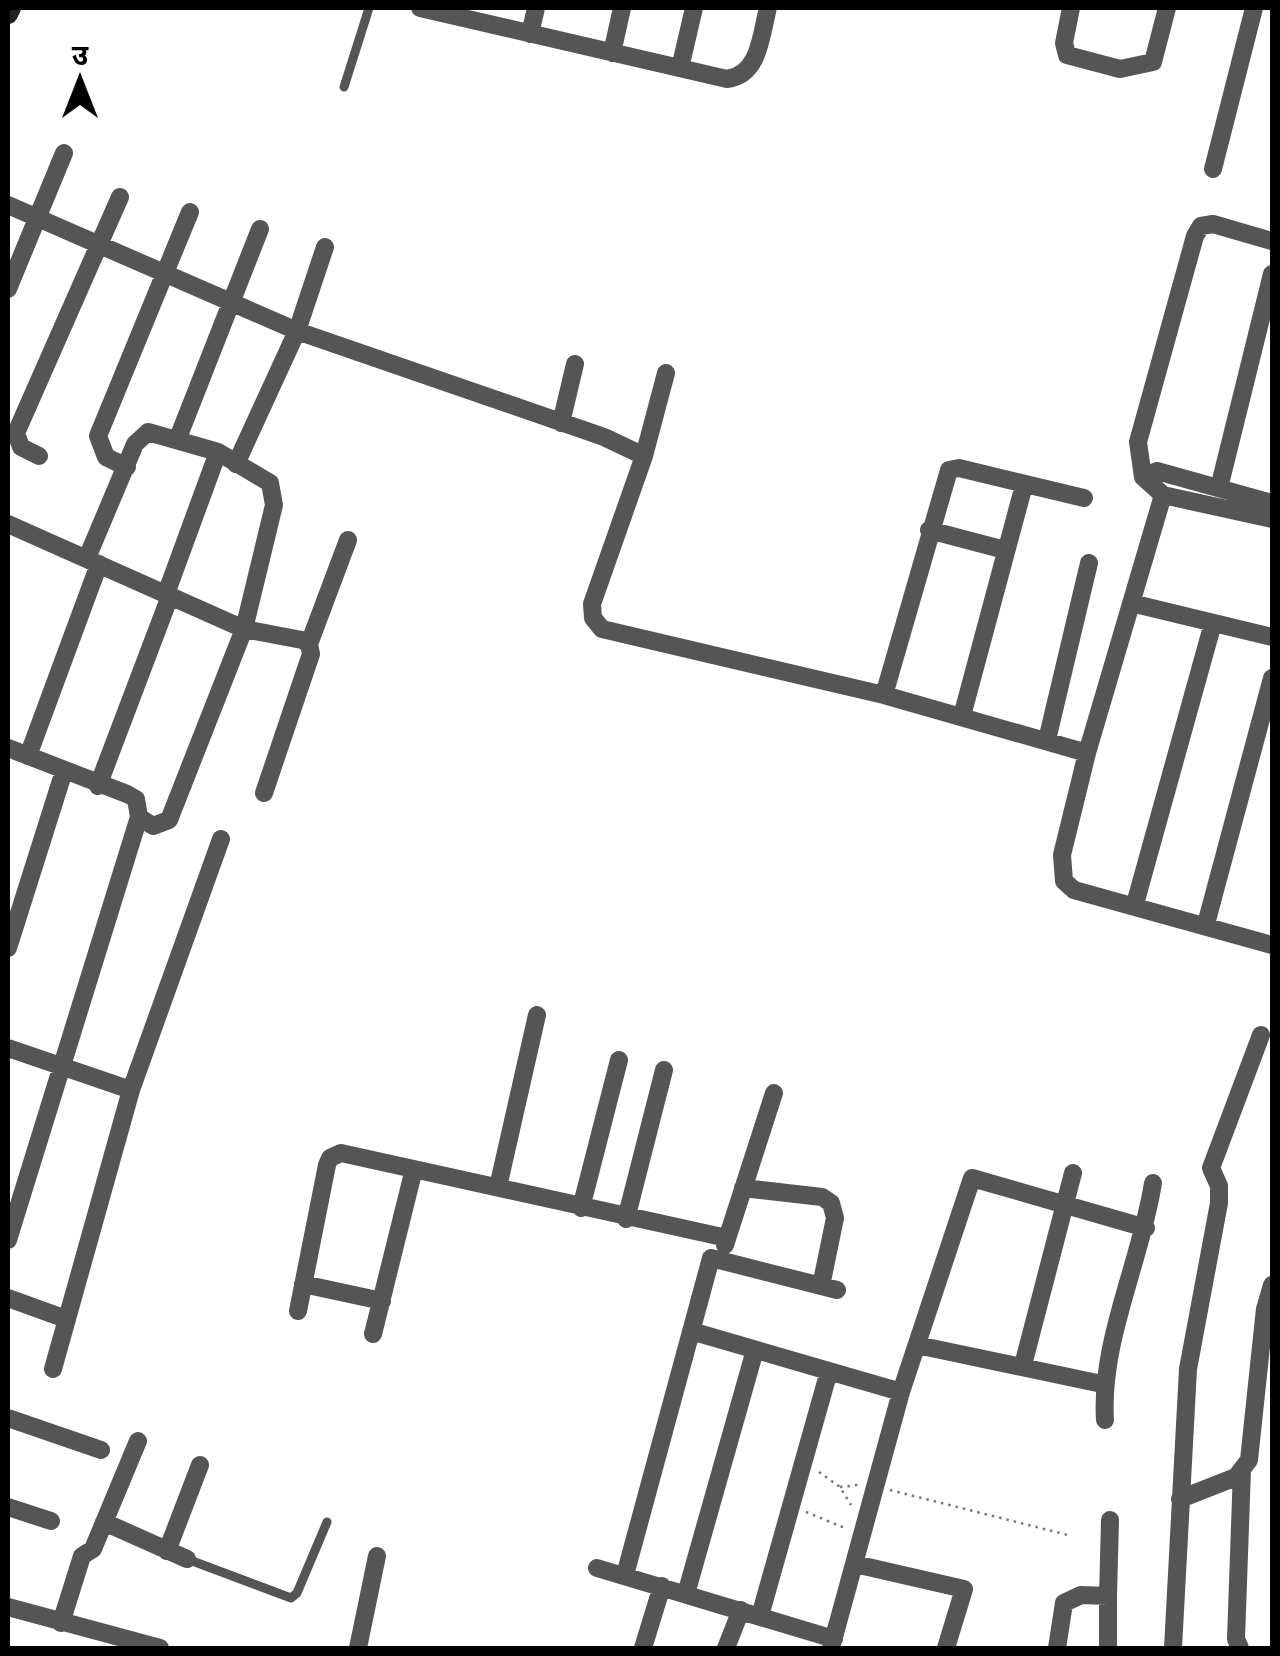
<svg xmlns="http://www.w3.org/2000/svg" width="1280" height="1656" font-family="'Golos Text','Noto Sans Devanagari',sans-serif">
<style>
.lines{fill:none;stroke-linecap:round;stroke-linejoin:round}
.path{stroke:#777;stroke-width:2.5;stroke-dasharray:2.5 5;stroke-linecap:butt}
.lane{stroke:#555;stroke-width:9}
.street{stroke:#555;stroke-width:18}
.secondary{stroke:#222;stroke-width:20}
</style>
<rect width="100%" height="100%" fill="#fff"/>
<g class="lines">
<path class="path" d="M 819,1472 L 840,1487 L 851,1505
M 840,1487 L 858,1485
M 890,1490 L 1068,1535
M 806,1512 L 845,1528"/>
<path class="lane" d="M 344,87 L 369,8
M 187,1559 L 291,1598 L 297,1593 L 327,1522"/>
<path class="street" d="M 420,8 L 727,79 C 760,75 761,34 768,8
M 1071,8 L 1064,43 L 1067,55 L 1120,69 L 1153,62 L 1167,8
M 530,34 L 536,8
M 612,53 L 622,8
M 680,68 L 694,8
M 1213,169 L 1254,8
M 8,205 L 297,331 L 604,437 L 644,456 L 592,604 L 593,618 L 602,629 L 884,695 L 1087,753 L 1163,495
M 8,289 L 64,153
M 561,423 L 575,364
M 178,438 L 260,229
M 39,456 L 21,447 L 16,433 L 120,197
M 644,456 L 666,373
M 236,464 L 297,331 L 325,247
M 127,467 L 106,457 L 98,436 L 190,212
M 1143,477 L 1138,442 L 1195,236 L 1201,226 L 1213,224 L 1272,241
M 1219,488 L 1272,274
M 1272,503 L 1157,471 L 1143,477 L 1163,495 L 1272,519
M 8,524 L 244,629 L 169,820 L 153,826 L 139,817
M 929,530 L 1005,550
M 87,558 L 135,444 L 148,432 L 218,452 L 270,483 L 274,505 L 244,629 L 302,640 L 309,644 L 311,654 L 264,793
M 166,594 L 218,452
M 1131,603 L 1272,637
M 309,644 L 348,540
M 884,695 L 949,470 L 959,468 L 1084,498
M 962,716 L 1024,485
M 1047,740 L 1089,563
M 8,748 L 127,794 L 136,799 L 139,817 L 8,1240
M 1087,753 L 1062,855 L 1064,881 L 1074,890 L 1272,945
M 28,756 L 99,564
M 98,786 L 170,596
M 1135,904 L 1213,623
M 1206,924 L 1272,678
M 8,948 L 64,771
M 8,1048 L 131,1090
M 498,1187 L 537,1015
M 743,1188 L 822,1197 L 831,1203 L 835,1218 L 821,1286
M 581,1208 L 619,1060
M 626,1219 L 664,1070
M 725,1245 L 774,1093
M 303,1284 L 382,1301
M 8,1298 L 66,1319
M 298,1311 L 327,1165 L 330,1158 L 341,1153 L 727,1238
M 691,1331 L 901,1392
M 373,1334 L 414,1169
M 917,1345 L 1102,1384
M 1023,1365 L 1073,1173
M 53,1369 L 131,1090 L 221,839
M 8,1418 L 101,1450
M 1105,1420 C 1100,1341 1141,1261 1153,1183
M 1180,1499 L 1236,1477 L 1249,1460 L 1265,1309 L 1272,1285
M 8,1507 L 51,1521
M 104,1522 L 187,1559
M 167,1551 L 200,1465
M 855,1564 L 964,1589 L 946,1648
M 597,1568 L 834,1639
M 625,1575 L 711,1258 L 837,1290
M 686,1594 L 755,1350
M 1108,1596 L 1108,1648
M 8,1607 L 160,1648
M 760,1616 L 829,1371
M 61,1623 L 82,1556 L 93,1549 L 138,1441
M 358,1648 L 377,1556
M 643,1648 L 662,1586
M 726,1648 L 741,1610
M 831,1648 L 901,1392 L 972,1178 L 1146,1228
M 1057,1648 L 1064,1603 L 1081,1595 L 1108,1596 L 1110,1520
M 1173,1648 L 1188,1369 L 1219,1203 L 1219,1186 L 1211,1168 L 1261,1035
M 1240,1648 L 1236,1639 L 1242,1470"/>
<path class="secondary" d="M 8,14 L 11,8"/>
</g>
<rect width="1280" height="1656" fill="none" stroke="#000000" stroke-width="20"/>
<g transform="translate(80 80)" stroke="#ffffff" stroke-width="8" paint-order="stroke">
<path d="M0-8L18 38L0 25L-18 38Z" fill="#000000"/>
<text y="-15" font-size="28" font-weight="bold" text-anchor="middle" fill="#000000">उ</text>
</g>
</svg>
